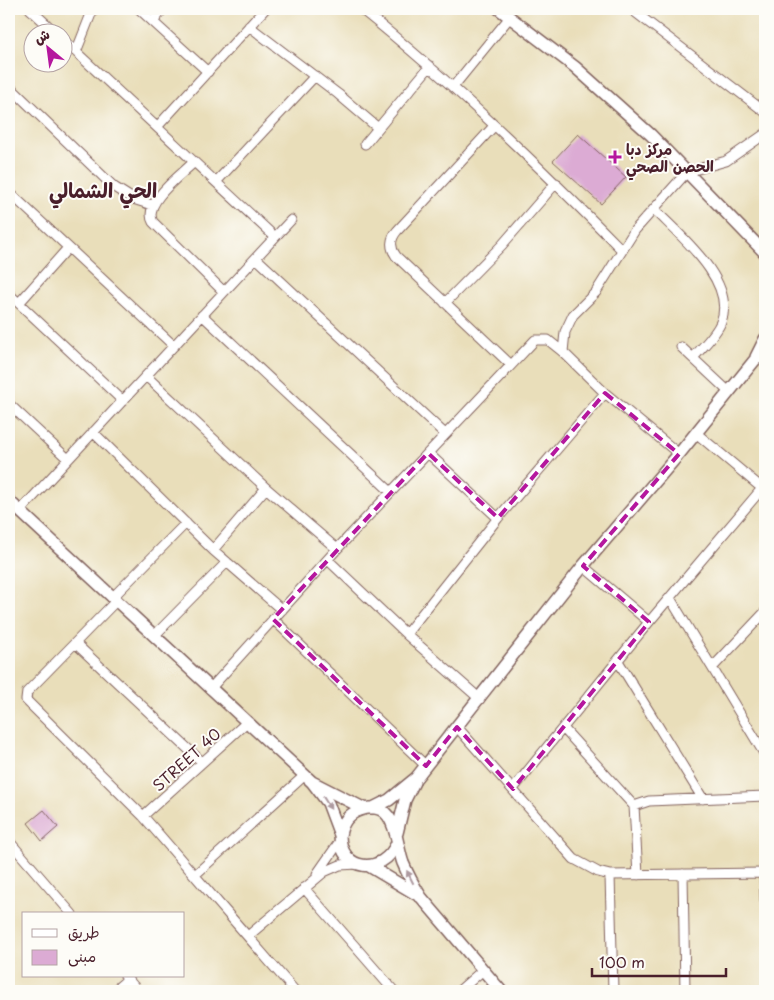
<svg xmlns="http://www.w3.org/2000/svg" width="774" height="1000" font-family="'Playpen Sans','Playpen Sans Arabic',sans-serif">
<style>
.building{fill:#dcabd4}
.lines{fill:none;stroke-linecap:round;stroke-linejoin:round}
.minor-casing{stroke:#82625d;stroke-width:11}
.tertiary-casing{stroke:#82625d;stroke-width:14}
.minor{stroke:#fff;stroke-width:9}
.tertiary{stroke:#fff;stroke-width:11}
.oneway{fill:#ae9aa0}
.marked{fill:none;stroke:#b5179e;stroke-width:4;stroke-dasharray:10 6;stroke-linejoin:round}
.poi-dot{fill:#b5179e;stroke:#fdfcf7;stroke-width:2}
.labels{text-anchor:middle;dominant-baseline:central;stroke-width:4;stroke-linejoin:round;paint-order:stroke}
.poi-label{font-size:15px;font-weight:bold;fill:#4a1f2b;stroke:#fdfcf7;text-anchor:start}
.street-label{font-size:15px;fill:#4a1f2b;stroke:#fdfcf7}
.district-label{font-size:20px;font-weight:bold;fill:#4a1f2b;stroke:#fdfcf7}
</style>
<rect width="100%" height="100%" fill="#fdfcf7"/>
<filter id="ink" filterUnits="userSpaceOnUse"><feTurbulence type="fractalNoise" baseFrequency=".02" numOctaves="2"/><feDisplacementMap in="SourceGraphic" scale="10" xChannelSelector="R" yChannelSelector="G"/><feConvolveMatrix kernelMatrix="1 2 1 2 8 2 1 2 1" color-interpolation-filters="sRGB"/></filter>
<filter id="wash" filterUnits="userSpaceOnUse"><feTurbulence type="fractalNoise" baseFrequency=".0096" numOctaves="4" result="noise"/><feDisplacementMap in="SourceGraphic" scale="20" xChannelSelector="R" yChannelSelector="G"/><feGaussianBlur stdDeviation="1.12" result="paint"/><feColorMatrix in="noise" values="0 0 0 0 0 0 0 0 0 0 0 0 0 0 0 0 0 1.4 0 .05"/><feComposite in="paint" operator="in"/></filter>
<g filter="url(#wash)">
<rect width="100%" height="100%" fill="#e9deba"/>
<g id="blocks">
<path class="building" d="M 578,134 L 626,177 L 601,204 L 553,161 Z
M 44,810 L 58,827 L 42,841 L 28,823 Z"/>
</g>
</g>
<g filter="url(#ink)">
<use href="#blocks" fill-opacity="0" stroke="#82625d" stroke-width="1"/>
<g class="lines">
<defs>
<path id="minor" d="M 30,9 L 55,32
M 139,9 L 208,72
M 361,9 C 453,83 538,165 621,249
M 631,9 L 765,112
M 153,22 L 163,9
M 249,26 L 338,94 L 378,128
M 62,39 L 275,237
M 76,52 L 93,9
M 9,86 L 114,187 L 133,199 L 152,205
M 453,87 L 510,17
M 494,126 L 397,231 C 390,239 390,248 396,256 L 511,365
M 157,127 L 265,9
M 365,144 L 430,66
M 194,162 C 181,175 142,203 153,222 L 224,292
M 216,182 L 315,76
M 9,192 L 174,346
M 654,209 C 679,235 737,281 721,322 C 716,335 702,347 693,358
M 256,258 L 445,434
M 9,294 L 123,401
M 19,303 L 68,248
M 445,303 L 502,245 L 556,183
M 202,315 L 391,492
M 681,347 L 729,392
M 563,352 L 565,332 L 573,315 L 596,292 L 635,230 L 687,172 L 726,161 L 765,134
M 146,376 L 266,488 L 337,549
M 9,404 L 68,459
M 93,432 L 213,550 L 282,610
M 696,433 L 763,489
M 428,453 L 498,518
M 20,511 L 291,220
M 213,550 L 266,488
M 328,560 L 406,634 L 480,699
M 583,566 L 649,622
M 112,598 L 186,523
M 670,598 L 765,755
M 116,601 L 27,692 L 26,700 L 143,816 L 295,991
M 273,619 L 426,766
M 406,634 L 498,518 L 605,393
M 154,636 L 227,562
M 75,643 L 202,762
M 618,661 L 703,799
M 713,667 L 765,612
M 210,689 L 337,549 L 535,340 L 548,340 L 563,352 L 605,393 L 679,454
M 457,727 L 574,859 L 598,872 L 610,875 L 765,873
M 563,728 L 634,806 L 638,875
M 513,789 L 649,622 L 765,485
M 634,806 L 649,801 L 765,796
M 143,816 L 247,722
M 9,841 L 72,914
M 764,873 L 765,900
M 196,874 L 305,775
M 317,874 L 340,841
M 683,874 L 685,991
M 610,875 L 613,991
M 304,888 L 394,991
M 248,936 L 324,872 L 340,865 L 358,864
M 125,976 L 138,991
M 114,991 L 128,979
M 459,991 L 483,970"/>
<path id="tertiary" d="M 499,9 L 575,67 L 651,135 L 765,253
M 756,357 L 765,339
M 9,501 L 312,782
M 373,808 L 389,800 L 416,778 L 583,566 L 679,454 L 754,361 L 765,351
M 397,833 L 405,800 L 414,782
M 340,835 L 328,803 L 312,782 L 363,808
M 369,866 L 421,897 C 414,886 408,875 403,863 C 395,842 397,797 360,810 C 348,814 342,823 340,835 C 340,872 383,876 397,843
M 421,897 L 501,991"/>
</defs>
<use href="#minor" class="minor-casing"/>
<use href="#tertiary" class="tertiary-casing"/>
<use href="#minor" class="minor"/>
<use href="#tertiary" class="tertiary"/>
</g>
<defs><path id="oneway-solid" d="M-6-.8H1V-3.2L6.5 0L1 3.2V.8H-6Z" transform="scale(1.25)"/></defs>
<g class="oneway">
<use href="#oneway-solid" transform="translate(327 803) rotate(58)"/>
<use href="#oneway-solid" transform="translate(410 877) rotate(-117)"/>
</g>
</g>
<path class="marked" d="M 605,393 L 679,454 L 583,566 L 649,622 L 513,789 L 457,727 L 426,766 L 273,619 L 428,453 L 498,518 Z"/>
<path class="poi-dot" d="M612.5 149.5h5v5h5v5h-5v5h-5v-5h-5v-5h5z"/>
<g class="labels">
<g class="poi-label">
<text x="626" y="148">مركز دبا<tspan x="626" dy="17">الحصن الصحي</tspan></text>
</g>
<g class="street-label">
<text transform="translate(186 759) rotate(-42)">STREET 40</text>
</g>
<g class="district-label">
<text x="103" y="190">الحي الشمالي</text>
</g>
</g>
<rect width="774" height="1000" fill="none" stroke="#fdfcf7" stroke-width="30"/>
<rect x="22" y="912" width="162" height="65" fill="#fdfcf7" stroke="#b5a4a5"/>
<rect x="32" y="929" width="25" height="8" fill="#ffffff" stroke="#b5a4a5"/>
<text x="68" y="938" font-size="15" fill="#4a1f2b">طريق</text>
<rect x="32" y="950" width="25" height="15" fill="#dcabd4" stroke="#b5a4a5"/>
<text x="68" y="962" font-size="15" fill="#4a1f2b">مبنى</text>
<g transform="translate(48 48) rotate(331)"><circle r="24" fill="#fdfcf7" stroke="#b5a4a5"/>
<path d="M0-4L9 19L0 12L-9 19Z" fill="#b5179e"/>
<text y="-8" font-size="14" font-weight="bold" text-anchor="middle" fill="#4a1f2b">ش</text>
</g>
<path d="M592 968v8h134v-8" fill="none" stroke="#4a1f2b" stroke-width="2.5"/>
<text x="599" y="968" font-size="15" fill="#4a1f2b" stroke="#fdfcf7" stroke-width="4" paint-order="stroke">100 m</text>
</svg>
